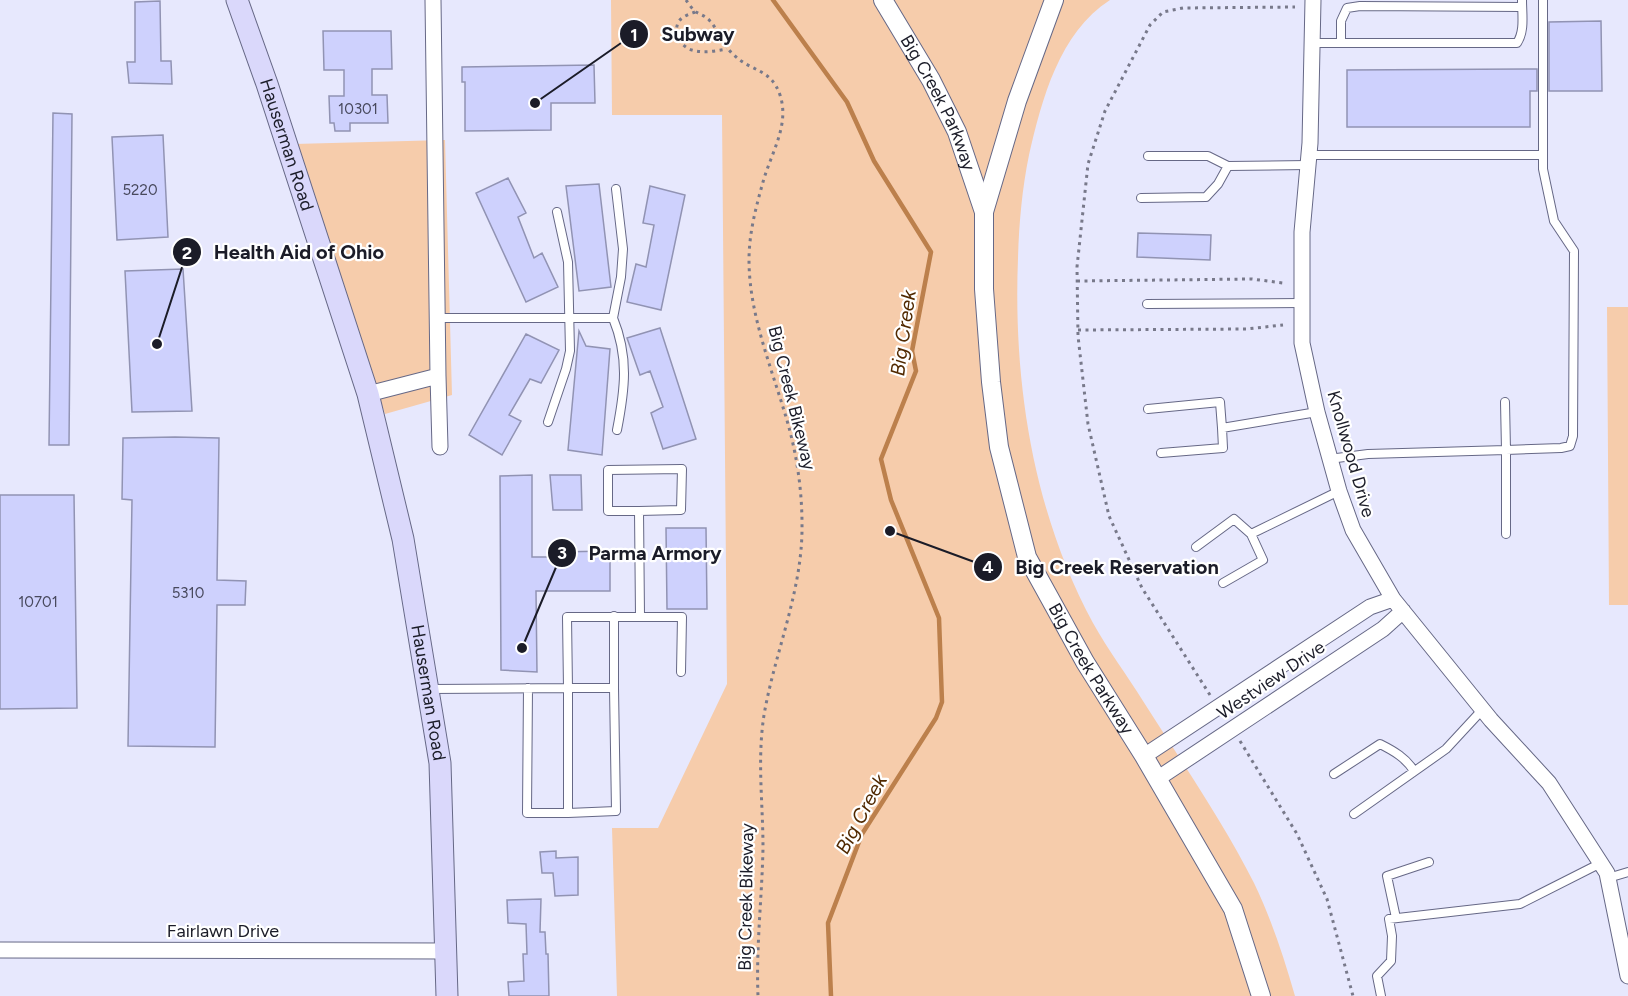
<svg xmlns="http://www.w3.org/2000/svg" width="1628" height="996" font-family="Figtree,sans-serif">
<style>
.green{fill:#f6ccab}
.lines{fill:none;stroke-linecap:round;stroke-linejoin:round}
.stream{stroke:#bc804c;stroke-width:4.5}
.building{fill:#ced1fd;stroke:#9193b3;stroke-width:1.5}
.service-casing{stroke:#666886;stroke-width:10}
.minor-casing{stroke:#666886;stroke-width:17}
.tertiary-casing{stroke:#666886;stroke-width:20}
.secondary-casing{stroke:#666886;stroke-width:23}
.path{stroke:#78798a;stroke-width:3;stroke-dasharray:3 4.5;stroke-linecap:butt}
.service{stroke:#fff;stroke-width:8}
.minor{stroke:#fff;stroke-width:15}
.tertiary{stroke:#fff;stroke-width:18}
.secondary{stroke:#dad8fb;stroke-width:21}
.labels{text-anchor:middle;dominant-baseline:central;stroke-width:4.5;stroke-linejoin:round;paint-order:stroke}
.number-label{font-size:15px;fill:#48495d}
.street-label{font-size:18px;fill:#1b1c28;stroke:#fff}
.water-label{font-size:20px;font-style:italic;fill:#512900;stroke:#fff}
.leader{fill:none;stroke:#1b1c28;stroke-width:2}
.callout-dot{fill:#1b1c28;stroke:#fff;stroke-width:2}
.mark-label{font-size:18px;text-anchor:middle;font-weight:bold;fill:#fff}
.callout-label{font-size:20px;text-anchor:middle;font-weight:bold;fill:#1b1c28;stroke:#fff;stroke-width:4.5;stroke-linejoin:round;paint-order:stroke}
</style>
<rect width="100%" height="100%" fill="#e7e8fd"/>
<path class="green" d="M 611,0 L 1110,0 C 1059,33 1042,99 1029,155 C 1022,189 1019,224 1018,258 C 1013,383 1033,512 1093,623 C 1108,650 1127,675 1143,701 C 1181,761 1222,820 1254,883 C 1271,918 1284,958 1295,996 L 617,996 L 612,828 L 658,828 L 727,684 L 722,115 L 612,115 Z
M 445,140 L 452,395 L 385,414 L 294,144 Z
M 1607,307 L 1628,307 L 1628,605 L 1609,605 Z"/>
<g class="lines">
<path class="stream" d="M 773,0 L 847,102 L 874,161 L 931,252 L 912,351 L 916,371 L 881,459 L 891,500 L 939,618 L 942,702 L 936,718 L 862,834 L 828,923 L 831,996"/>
</g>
<path class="building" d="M 160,1 L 161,61 L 171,61 L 172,84 L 129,83 L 127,62 L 135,62 L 135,2 Z
M 1601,21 L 1602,91 L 1549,91 L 1549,22 Z
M 323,31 L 391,31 L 392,69 L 372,69 L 372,95 L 387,95 L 388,123 L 350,123 L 350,131 L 335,131 L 334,123 L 330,123 L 329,96 L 344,96 L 344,70 L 324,70 Z
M 594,65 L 595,103 L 551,103 L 551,130 L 465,131 L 465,82 L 462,82 L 462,67 Z
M 1537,69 L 1537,91 L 1530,91 L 1530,127 L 1347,127 L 1347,70 Z
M 53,113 L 72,114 L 69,445 L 49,445 Z
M 163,135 L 168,237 L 117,240 L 112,137 Z
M 508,178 L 526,213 L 518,217 L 534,258 L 542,253 L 558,287 L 526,302 L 476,193 Z
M 599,184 L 611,287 L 579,291 L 566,186 Z
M 650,186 L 685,195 L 661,310 L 627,302 L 636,264 L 646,267 L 654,225 L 643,223 Z
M 1138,233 L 1211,235 L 1210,260 L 1137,257 Z
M 183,269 L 192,411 L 132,412 L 125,271 Z
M 660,328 L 696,439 L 663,449 L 651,413 L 663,407 L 650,371 L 640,375 L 627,338 Z
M 579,331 L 586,346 L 610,349 L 602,455 L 568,450 Z
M 526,334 L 559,350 L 541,383 L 530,379 L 509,415 L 521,421 L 502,455 L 469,435 Z
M 175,437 L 219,438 L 217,580 L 246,581 L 245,605 L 217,605 L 215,747 L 128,746 L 132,500 L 122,499 L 123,438 Z
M 532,475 L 532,557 L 556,557 L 556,552 L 610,551 L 610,591 L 536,591 L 537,672 L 501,670 L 500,476 Z
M 550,475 L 581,475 L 582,510 L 553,510 Z
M 0,495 L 74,495 L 77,708 L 0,709 Z
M 666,528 L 706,528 L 707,609 L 667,609 Z
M 556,851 L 556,858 L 578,857 L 578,895 L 555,896 L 553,873 L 542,873 L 540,852 Z
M 541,899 L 540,932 L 545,932 L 546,954 L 548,954 L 549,996 L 509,996 L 508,982 L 524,981 L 523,954 L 527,954 L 526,924 L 508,923 L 507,900 Z"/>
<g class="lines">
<defs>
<path id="service" d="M 1522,0 C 1522,15 1525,31 1517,43 L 1341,43 L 1341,21 L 1347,8 L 1360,6 L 1522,7
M 1312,43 L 1341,43
M 1309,155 L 1543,155
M 1148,156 L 1208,156 L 1228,166 L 1308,165
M 1141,198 L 1206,197 L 1218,184 L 1228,166
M 1147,304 L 1302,303
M 437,318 L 613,318 C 629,357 625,389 617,430
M 613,318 L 621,277 L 623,249 L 616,189
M 1148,409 L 1220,402 L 1222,428 L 1317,412
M 548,422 L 566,369 L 570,351 L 568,262 L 557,212
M 1161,453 L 1223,448 L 1222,428
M 1329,459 L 1368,454 L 1506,450 L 1505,402
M 639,511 L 608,511 L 608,470 L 682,469 L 681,510 L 639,511 L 640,616
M 1506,534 L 1506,450 L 1561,448 L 1570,446 L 1573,436 L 1574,251 L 1554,221 L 1543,169 L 1543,0
M 1196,547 L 1234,519 L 1251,534
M 1223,583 L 1263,560 L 1251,534 L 1339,491
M 614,688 L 614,616
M 430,689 L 568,688 L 568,813 L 527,813 L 528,688
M 1334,774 L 1380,744 C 1394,751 1406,758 1414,771
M 568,813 L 616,811 L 614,688 L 568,688 L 567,617 L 682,617 L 681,672
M 1354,814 L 1446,749 L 1483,709
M 1608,878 L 1628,872
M 1396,918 L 1387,876 L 1429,862
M 1381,996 L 1377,976 L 1391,961 L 1392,936 L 1389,919 L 1520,904 L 1601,863"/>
<path id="minor" d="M 1313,0 L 1310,143 L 1302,232 L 1302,343 L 1317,412 L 1339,491 L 1353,530 L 1393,599 L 1491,720 L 1549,783 L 1607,873 L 1628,976
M 438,376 L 440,447
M 368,394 L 438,376 L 433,0
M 1144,756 L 1370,607 L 1393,599
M 1157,779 L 1383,629 L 1403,611
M 0,950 L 446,951"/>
<g id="tertiary">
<path id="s1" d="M 883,0 L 931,80 L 957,132 L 984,212 L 984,289 L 991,382 L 999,447 L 1027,557 L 1085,662 L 1144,756 L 1233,909 L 1261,996"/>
<path d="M 984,212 L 1017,101 L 1054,0"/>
</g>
<g id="secondary">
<path id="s2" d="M 237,0 L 267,84 L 368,394 L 403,539 L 440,763 L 447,996"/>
</g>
</defs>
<use href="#service" class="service-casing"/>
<use href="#minor" class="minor-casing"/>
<use href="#tertiary" class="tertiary-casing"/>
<use href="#secondary" class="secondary-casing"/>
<path class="path" d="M 686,0 C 689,4 692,9 696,12 C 701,15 706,16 710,21 C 719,31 723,46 734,55 C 751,72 771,68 780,95 C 790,125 771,153 763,182 C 756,207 749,233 749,260 C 749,316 773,371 788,424 C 797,456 802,491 802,524 C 803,590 775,651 764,715 C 757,760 763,803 763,848 C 762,897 756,947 758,996
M 695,12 C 690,14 683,16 679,21 C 673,31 679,44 689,49 C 701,54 715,51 727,49
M 1077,281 L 1252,279 L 1283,283
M 1078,330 L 1246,329 L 1283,325
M 1210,695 L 1142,588 L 1109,516 L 1088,424 L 1078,336 L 1077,267 L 1088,164 L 1105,111 L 1150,25 L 1163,12 L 1183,8 L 1295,7
M 1240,741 L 1297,834 L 1327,899 L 1353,996"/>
<use href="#service" class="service"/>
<use href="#minor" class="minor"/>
<use href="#tertiary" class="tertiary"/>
<use href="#secondary" class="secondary"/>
</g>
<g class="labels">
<g class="number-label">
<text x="358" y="109">10301</text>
<text x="140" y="190">5220</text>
<text x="188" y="593">5310</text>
<text x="38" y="602">10701</text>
</g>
<g class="street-label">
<text stroke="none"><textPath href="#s1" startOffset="117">Big Creek Parkway</textPath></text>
<text stroke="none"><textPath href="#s2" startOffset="153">Hauserman Road</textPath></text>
<text transform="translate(792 398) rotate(76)">Big Creek Bikeway</text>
<text transform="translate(1351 454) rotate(74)">Knollwood Drive</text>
<text stroke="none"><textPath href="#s1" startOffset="714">Big Creek Parkway</textPath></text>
<text transform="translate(1271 680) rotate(-34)">Westview Drive</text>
<text stroke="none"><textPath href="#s2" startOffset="720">Hauserman Road</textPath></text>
<text transform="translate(746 897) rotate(-89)">Big Creek Bikeway</text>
<text x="223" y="931">Fairlawn Drive</text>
</g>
<g class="water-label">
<text transform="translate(903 333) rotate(-82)">Big Creek</text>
<text transform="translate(861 814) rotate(-62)">Big Creek</text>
</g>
</g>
<path class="leader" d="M535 103L634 34M157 344L187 252M522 648L562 553M890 531L988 567"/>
<g class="callout-dot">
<circle cx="535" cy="103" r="6"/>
<circle cx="157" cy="344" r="6"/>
<circle cx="522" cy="648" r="6"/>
<circle cx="890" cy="531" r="6"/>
<circle cx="634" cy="34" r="15"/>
<circle cx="187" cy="252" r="15"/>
<circle cx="562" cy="553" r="15"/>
<circle cx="988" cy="567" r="15"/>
</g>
<g class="mark-label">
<text x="634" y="41">1</text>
<text x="187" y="259">2</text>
<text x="562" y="559">3</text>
<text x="988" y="573">4</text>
</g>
<g class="callout-label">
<text x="698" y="41">Subway</text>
<text x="299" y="259">Health Aid of Ohio</text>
<text x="655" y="560">Parma Armory</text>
<text x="1117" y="574">Big Creek Reservation</text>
</g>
</svg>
